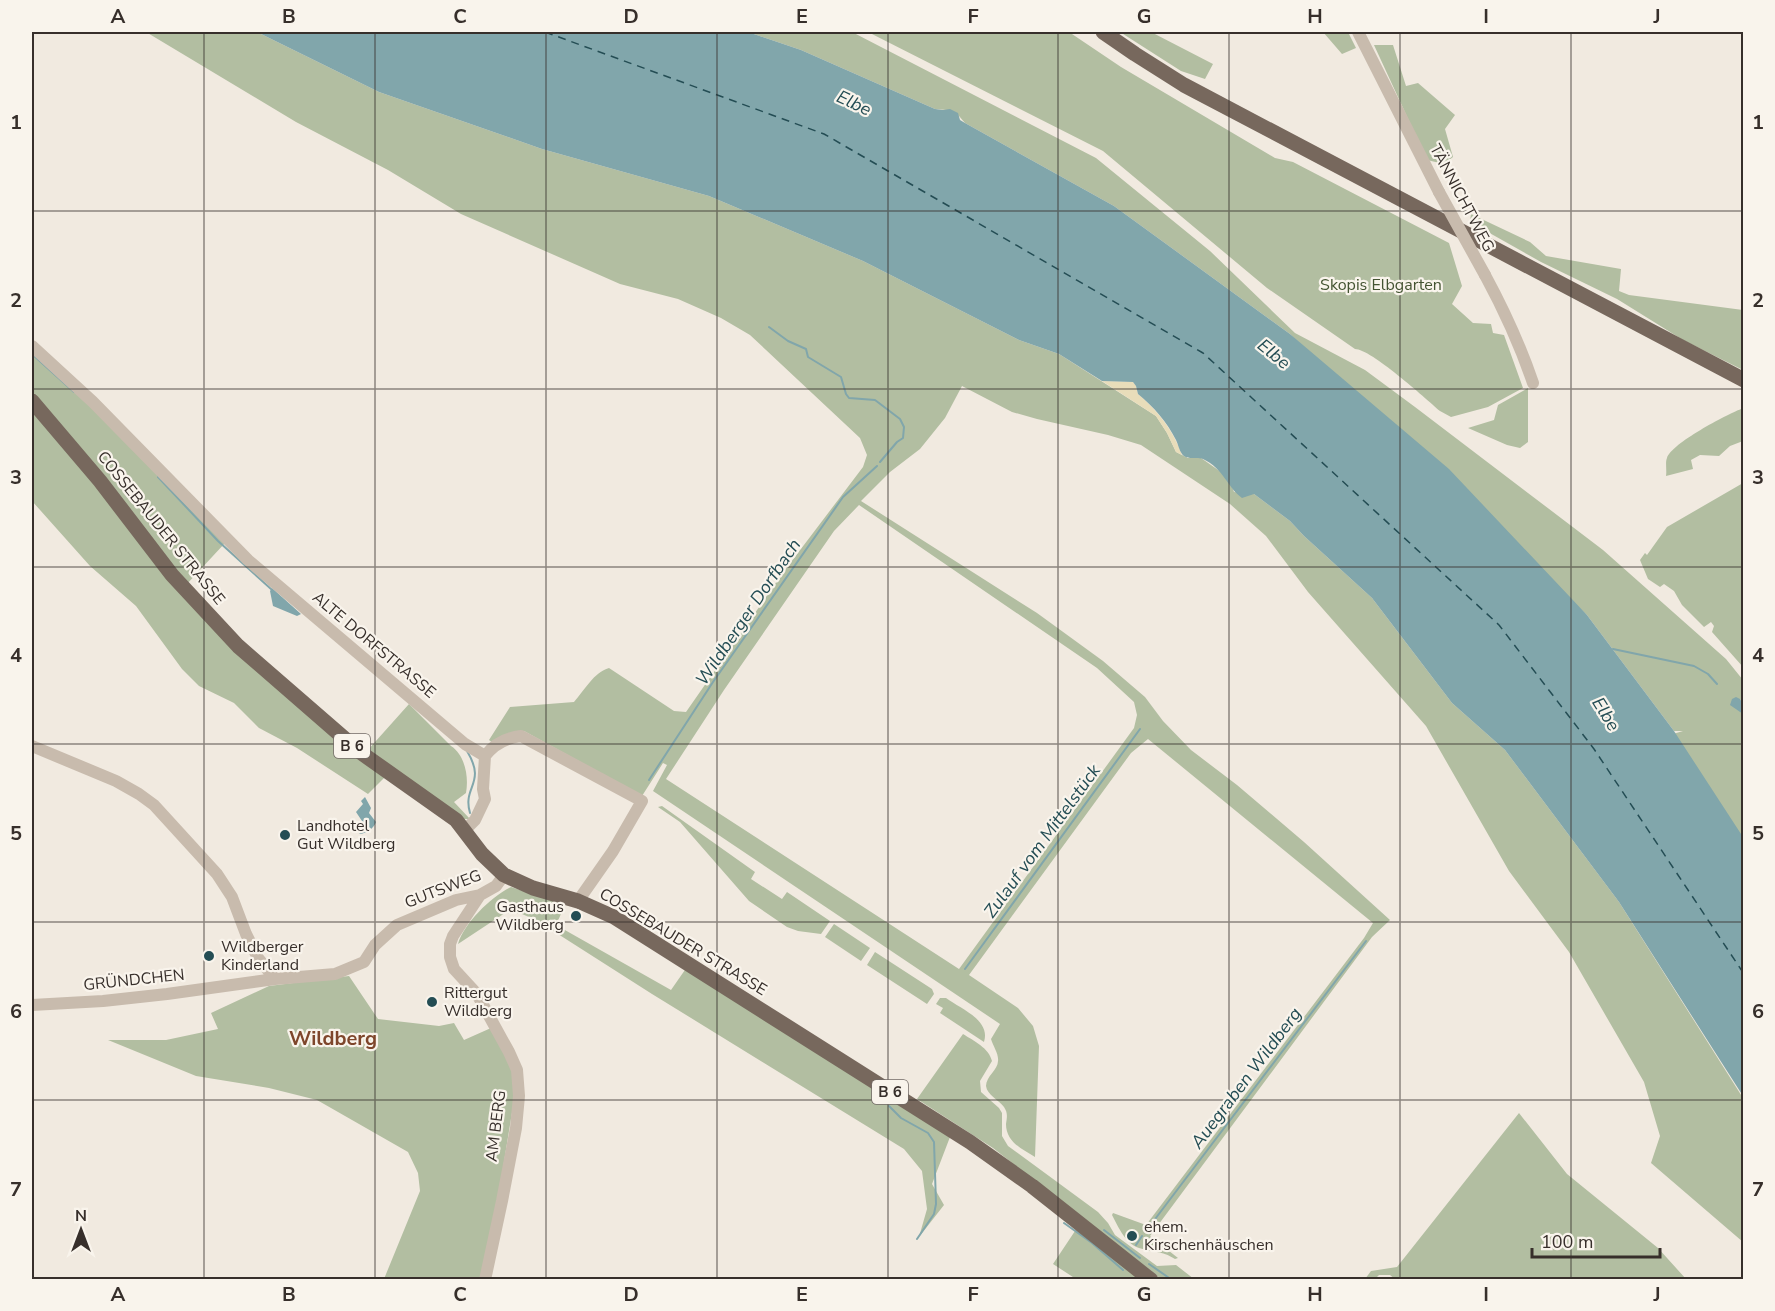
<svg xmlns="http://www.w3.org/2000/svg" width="1775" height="1311" font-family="'Nunito Sans',sans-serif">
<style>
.green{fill:#b2bea1;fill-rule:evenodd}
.sand{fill:#e8ddba}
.water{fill:#81a6ab}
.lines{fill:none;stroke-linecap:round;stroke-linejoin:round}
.stream{stroke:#81a6ab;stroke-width:2}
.ferry{stroke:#244d54;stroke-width:1.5;stroke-dasharray:8 6;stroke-linecap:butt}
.minor{stroke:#c8bbad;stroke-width:12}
.major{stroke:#77685d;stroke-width:15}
.minor-bridge{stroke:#c8bbad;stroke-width:12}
.grid{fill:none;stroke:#372f2b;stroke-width:1.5;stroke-opacity:0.55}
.poi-dot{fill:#244d54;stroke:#f9f4ec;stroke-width:2}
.labels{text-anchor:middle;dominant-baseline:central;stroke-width:4.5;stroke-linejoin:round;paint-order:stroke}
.shield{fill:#f9f4ec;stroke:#716a65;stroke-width:1.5}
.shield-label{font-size:15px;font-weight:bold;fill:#372f2b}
.street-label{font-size:16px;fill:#372f2b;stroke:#f9f4ec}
.park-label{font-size:16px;fill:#435331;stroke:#f9f4ec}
.poi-label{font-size:16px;fill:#372f2b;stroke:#f9f4ec;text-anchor:start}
.water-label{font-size:18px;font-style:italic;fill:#244d54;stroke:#f9f4ec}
.quarter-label{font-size:20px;font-weight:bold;fill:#7e462b;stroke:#f9f4ec}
.neatline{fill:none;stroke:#372f2b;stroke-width:2}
.grid-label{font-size:20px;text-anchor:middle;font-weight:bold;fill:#372f2b}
</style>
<rect width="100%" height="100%" fill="#f1eae0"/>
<path class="green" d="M 146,32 L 257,32 L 379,92 L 542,149 L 709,196 L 863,261 L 1019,340 L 1059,354 L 1156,416 L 1167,433 L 1176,452 L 1188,458 L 1201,458 L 1221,472 L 1231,484 L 1234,492 L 1254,494 L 1290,521 L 1304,536 L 1372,598 L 1452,703 L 1505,750 L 1619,902 L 1743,1098 L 1743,1242 L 1651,1163 L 1660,1136 L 1644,1082 L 1569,952 L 1509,871 L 1426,726 L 1308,592 L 1266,536 L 1230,504 L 1141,445 L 1108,435 L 1037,419 L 1012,412 L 962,386 L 945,418 L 920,449 L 890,472 L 861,501 L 1037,613 L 1103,661 L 1145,697 L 1163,721 L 1191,750 L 1237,785 L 1304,842 L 1390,920 L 1372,937 L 1150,1236 L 1178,1258 L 1175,1259 C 1161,1250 1154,1253 1139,1248 C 1125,1243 1119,1228 1112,1215 L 1113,1213 L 1146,1225 L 1364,938 L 1373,923 L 1148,739 L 1131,753 L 969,975 L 1018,1008 L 1033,1026 L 1039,1046 L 1035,1157 C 1022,1149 1006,1142 1006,1124 C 1007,1117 1008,1113 1004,1107 C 999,1100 987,1095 986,1086 C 986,1076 998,1070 998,1061 C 999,1054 993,1046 991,1039 L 1000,1024 L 653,791 L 667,765 L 663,763 L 642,796 L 524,731 L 493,743 L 489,740 L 510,707 L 574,702 C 584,691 594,672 609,668 L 674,711 L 686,712 L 782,574 L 863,467 L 867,455 L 860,438 L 750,335 L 721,318 L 678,299 L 620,284 L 461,214 L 388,170 L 296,122 ZM 859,505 L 1097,668 L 1134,702 L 1137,715 L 1134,728 L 959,969 L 666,779 L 724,690 L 834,531 Z
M 748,32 L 852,32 L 1096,158 L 1210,251 L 1295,333 L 1365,370 L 1415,407 L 1603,550 L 1726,659 L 1743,680 L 1743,704 L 1740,699 L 1743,714 L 1743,839 L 1673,734 L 1683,731 L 1674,731 L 1587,615 L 1290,334 L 1114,206 L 965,123 L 959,116 L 947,110 L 935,109 L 801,50 Z
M 868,32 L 1069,32 L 1121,67 L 1275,158 L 1293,162 L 1449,243 L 1462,286 L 1452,304 L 1473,323 L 1491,324 L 1493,333 L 1504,335 L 1523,388 L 1488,407 L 1451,417 L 1440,411 C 1425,398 1371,349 1355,349 L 1267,288 L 1103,151 Z
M 1120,32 L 1151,32 L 1213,64 L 1205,79 L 1181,71 Z
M 1323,32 L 1348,32 L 1356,48 L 1342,54 Z
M 1374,45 L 1393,45 L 1406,86 L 1418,83 L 1455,115 L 1445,129 L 1453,157 L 1444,164 L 1427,160 Z
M 1471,214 L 1530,242 L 1546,256 L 1621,269 L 1619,291 L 1629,295 L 1743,310 L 1743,370 L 1683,340 L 1617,299 L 1541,262 L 1470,222 Z
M 32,351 L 94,407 L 225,543 L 186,585 L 32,394 Z
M 1528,388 L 1528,442 L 1520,448 L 1507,445 L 1468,428 L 1494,420 L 1498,405 Z
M 1741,394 L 1744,394 L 1743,441 L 1730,446 L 1719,456 L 1700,455 L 1691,460 L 1693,469 L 1666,476 C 1667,471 1665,462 1667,458 C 1672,443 1726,415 1741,409 Z
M 32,408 L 94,481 L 169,579 L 385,777 L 368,794 L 297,748 L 259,728 L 234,703 L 199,686 L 182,669 L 136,606 L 90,566 L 32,501 Z
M 1743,483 L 1743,667 L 1712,632 L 1714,626 L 1711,622 L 1704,627 L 1682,605 L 1674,591 L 1664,584 L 1660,587 L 1648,579 L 1640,560 L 1645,553 L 1647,555 L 1667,527 Z
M 409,704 L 451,746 C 465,755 469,777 466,793 L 454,802 L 470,819 L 464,819 L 367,751 Z
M 662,806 L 755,872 L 751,879 L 782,899 L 787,892 L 830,921 L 821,934 L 798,931 L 787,927 L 749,901 L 680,822 L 658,807 Z
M 511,887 L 565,905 L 556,925 L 671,990 L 687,967 L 950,1137 L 932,1184 L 944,1205 L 919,1237 L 927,1209 L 922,1171 L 904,1149 L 652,994 L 536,920 L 522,914 L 505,913 L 458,944 C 464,923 491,897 511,887 Z
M 834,924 L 870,948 L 861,961 L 825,937 Z
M 875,952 L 932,989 L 934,994 L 927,1004 L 867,965 Z
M 349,976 L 378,1019 L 439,1026 L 454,1023 L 464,1040 L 491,1028 L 513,1069 L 514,1100 L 498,1199 L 481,1279 L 384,1279 L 420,1191 L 418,1173 L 408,1152 L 317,1100 L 269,1088 L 196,1076 L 108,1040 L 166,1040 L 218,1029 L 211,1013 L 269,986 Z
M 940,998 L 946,998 C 961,1009 991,1020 984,1042 L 940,1013 L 943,1008 L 936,1004 Z
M 963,1034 C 974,1041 989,1048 992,1061 L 980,1081 L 981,1092 L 999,1108 L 1002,1113 L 1002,1136 L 1008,1146 L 1098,1212 L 1108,1223 L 1115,1235 L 1157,1266 L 1176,1265 L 1194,1279 L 1161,1279 L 993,1148 L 917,1099 Z
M 1519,1113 L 1567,1174 L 1658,1248 L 1686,1279 L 1396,1280 L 1390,1275 L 1379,1275 L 1375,1279 L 1365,1279 L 1371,1271 L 1397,1267 Z
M 1077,1228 L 1141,1279 L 1076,1279 L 1053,1264 Z"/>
<path class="sand" d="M 1102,381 L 1133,382 L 1136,386 L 1138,394 C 1158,411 1173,430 1182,455 L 1176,452 L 1167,433 L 1156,416 Z"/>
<path class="water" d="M 257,32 L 748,32 L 801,50 L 935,109 L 943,110 L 950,109 L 958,113 L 960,120 L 965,123 L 1114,206 L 1290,334 L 1449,469 L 1587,615 L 1674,731 L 1743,837 L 1743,1096 L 1619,902 L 1505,750 L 1452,703 L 1372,598 L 1304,536 L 1290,521 L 1254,494 L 1242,498 C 1227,487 1224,469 1203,459 C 1196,456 1187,461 1182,454 C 1179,450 1178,444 1176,440 C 1167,422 1154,407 1138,394 L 1136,386 L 1133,382 L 1102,381 L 1059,354 L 1019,340 L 863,261 L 709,196 L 542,149 L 379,92 Z
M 272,588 L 301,614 L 297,616 L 273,606 L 270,591 Z
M 1736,697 L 1740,699 L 1743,704 L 1743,714 L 1730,705 L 1732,699 Z
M 365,797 L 371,808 L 369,813 L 376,822 C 374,828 367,833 360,834 L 357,830 L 362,821 L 356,812 L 363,804 L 361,801 Z"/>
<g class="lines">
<path class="stream" d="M 769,327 L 788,341 L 806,349 L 808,357 L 841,377 L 846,394 L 849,398 L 875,400 L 900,419 L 904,427 L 903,438 L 897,442 L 880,462
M 32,354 L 74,392
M 158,477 L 218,541 L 271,589
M 1613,649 L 1694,666 L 1708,674 L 1717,684
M 467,751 C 487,784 462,786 470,813
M 649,780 L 713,682 L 843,497 L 877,466
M 965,969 L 1140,729
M 889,1106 L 901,1118 L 928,1133 L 934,1142 L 936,1204 L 934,1214 L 917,1239
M 1064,1223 L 1092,1243 L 1123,1270
M 1104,1230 L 1140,1258
M 1146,1231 L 1366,941
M 1136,1245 L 1142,1236
M 1149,1264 L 1172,1280"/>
<path class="ferry" d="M 545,32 L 824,134 L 1203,353 L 1499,625 L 1594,749 L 1744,974"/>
<path class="minor" d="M 1358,32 L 1439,192
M 1485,275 C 1504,310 1520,345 1533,383
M 32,346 L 93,402 L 248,560 L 465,744 L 485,756
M 32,746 L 116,781 L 139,794 L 154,805 L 217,874 L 232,897 L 246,934 L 258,958 L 275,979 L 335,974 L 364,962 L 375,945 L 397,925 L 456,900 L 480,895 L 496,886 L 504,875
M 485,756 C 494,744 505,738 521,736 L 642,801 L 613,851 L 578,901
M 465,830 L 475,820 L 485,799 L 483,789 L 485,756
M 480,895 L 453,936 L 450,944 L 450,957 L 454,969 L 477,994 L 509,1052 L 517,1070 L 519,1096 L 516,1128 L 502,1201 L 485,1280
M 32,1005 L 103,1001 L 167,994 L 275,979"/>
<path class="major" d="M 1103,32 L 1135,54 L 1184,85 L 1744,380
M 32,401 L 100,481 L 172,575 L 238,646 L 360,752 L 456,820 L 482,854 L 504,875 L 533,888 L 578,901 L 614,917 L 970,1142 L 1032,1186 L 1151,1280"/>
<path class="minor-bridge" d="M 1439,192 L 1485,275"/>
</g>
<path class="grid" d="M 204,32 L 204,1280M 375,32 L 375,1280M 546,32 L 546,1280M 717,32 L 717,1280M 888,32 L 888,1280M 1058,32 L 1058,1280M 1229,32 L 1229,1280M 1400,32 L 1400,1280M 1571,32 L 1571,1280M 32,211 L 1744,211M 32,389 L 1744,389M 32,567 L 1744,567M 32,744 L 1744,744M 32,922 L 1744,922M 32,1100 L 1744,1100"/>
<g class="poi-dot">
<circle cx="285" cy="835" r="6"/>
<circle cx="576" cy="916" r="6"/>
<circle cx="209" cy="956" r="6"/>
<circle cx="432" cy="1002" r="6"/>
<circle cx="1132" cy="1236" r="6"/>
</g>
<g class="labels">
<g class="shield">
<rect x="334" y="734" width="36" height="24" rx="4.5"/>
<rect x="872" y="1080" width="36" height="24" rx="4.5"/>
</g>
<g class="shield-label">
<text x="352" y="746">B 6</text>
<text x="890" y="1092">B 6</text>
</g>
<g class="street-label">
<text transform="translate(1462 198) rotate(62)">TÄNNICHTWEG</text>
<text transform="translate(161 528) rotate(51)">COSSEBAUDER STRASSE</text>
<text transform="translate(374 645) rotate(40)">ALTE DORFSTRASSE</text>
<text transform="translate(443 889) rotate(-21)">GUTSWEG</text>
<text transform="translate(683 942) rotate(31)">COSSEBAUDER STRASSE</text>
<text transform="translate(134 980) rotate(-6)">GRÜNDCHEN</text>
<text transform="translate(496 1126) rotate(-83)">AM BERG</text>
</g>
<g class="park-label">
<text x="1381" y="285">Skopis Elbgarten</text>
</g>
<g class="poi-label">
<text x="297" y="826">Landhotel<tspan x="297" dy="18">Gut Wildberg</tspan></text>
<text x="564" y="907" text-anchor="end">Gasthaus<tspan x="564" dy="18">Wildberg</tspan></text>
<text x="221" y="947">Wildberger<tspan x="221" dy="18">Kinderland</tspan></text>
<text x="444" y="993">Rittergut<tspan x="444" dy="18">Wildberg</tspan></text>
<text x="1144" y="1227">ehem.<tspan x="1144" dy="18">Kirschenhäuschen</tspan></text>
</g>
<g class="water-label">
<text transform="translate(854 103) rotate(25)">Elbe</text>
<text transform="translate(1274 354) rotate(39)">Elbe</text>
<text transform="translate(748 612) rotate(-56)">Wildberger Dorfbach</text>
<text transform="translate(1606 714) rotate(58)">Elbe</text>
<text transform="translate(1042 841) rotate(-54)">Zulauf vom Mittelstück</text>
<text transform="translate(1246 1078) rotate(-53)">Auegraben Wildberg</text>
</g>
<g class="quarter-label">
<text x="333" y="1038">Wildberg</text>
</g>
</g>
<rect width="1775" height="1311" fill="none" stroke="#f9f4ec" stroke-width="66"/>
<g transform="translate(81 1230)" stroke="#f9f4ec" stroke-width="4.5" paint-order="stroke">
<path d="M0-4.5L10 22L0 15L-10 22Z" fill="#372f2b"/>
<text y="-9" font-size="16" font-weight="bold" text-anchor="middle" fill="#372f2b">N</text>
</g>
<path d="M1532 1248v9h128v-9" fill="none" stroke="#372f2b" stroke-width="3"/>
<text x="1541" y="1248" font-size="18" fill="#372f2b" stroke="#f9f4ec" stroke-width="4.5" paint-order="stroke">100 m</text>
<rect x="33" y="33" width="1709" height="1245" class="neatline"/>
<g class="grid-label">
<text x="118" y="23">A</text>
<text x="289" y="23">B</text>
<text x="460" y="23">C</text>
<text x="631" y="23">D</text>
<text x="802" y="23">E</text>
<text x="973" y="23">F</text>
<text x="1144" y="23">G</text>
<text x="1315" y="23">H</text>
<text x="1486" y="23">I</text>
<text x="1657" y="23">J</text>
<text x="16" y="129">1</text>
<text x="1758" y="129">1</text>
<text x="16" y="307">2</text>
<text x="1758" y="307">2</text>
<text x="16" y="484">3</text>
<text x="1758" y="484">3</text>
<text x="16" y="662">4</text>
<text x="1758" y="662">4</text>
<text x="16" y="840">5</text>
<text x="1758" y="840">5</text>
<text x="16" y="1018">6</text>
<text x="1758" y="1018">6</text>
<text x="16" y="1196">7</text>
<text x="1758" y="1196">7</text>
<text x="118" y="1301">A</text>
<text x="289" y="1301">B</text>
<text x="460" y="1301">C</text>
<text x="631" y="1301">D</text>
<text x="802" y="1301">E</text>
<text x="973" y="1301">F</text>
<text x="1144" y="1301">G</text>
<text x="1315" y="1301">H</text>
<text x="1486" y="1301">I</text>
<text x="1657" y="1301">J</text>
</g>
</svg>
